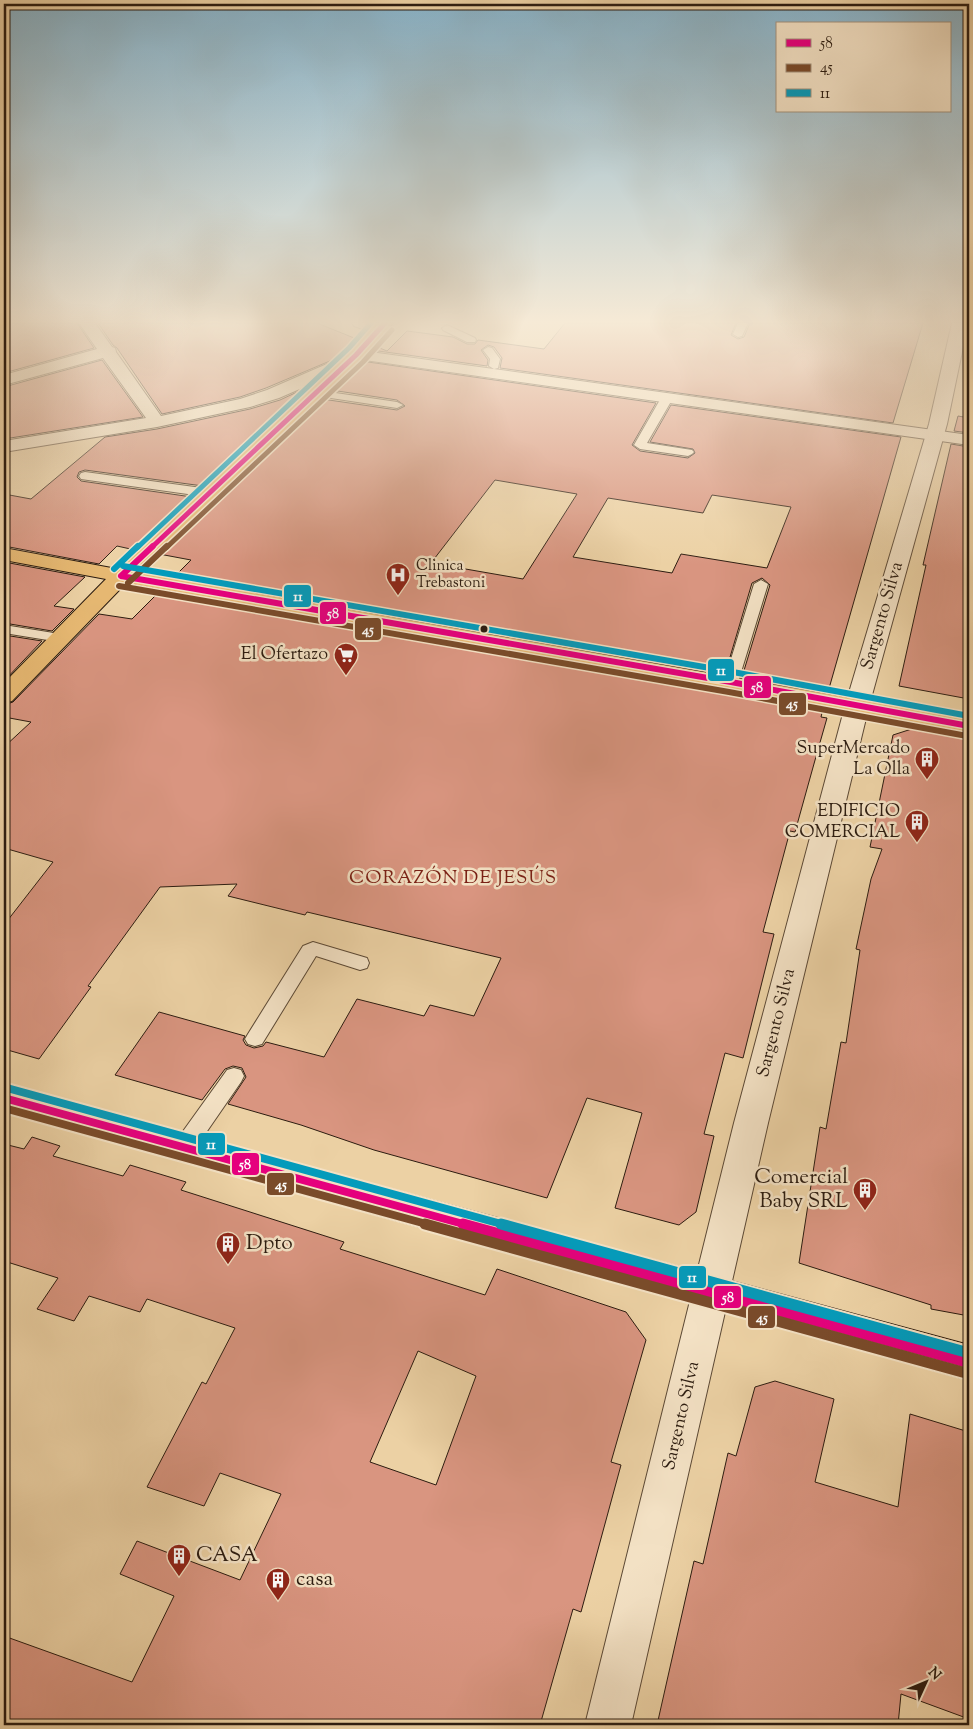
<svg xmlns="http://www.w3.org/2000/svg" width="973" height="1729" font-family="'Sorts Mill Goudy',serif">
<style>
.building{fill:#d99580;stroke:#2c1c10;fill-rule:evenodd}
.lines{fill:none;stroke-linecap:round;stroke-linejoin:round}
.service-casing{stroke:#5c4935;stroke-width:2}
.minor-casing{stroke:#5c4935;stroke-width:2}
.tertiary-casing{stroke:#5c4935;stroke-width:2}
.trunk-casing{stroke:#2c1c10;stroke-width:2}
.service{fill:#f3e1c4;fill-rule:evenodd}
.minor{fill:#f3e1c4;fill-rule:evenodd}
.tertiary{fill:#f3e1c4;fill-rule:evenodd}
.trunk{fill:#e6b872;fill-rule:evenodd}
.bus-1-far3-casing{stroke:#f3e1c4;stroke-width:8}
.bus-1-far2-casing{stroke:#f3e1c4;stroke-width:9}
.bus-1-far1-casing{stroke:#f3e1c4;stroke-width:12}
.bus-1-casing{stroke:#f3e1c4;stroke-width:15}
.bus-2-far3-casing{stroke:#f3e1c4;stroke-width:8}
.bus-2-far2-casing{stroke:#f3e1c4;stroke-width:9}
.bus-2-far1-casing{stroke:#f3e1c4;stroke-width:12}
.bus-2-casing{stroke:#f3e1c4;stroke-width:15}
.bus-3-far3-casing{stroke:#f3e1c4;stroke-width:8}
.bus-3-far2-casing{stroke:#f3e1c4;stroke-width:9}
.bus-3-far1-casing{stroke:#f3e1c4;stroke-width:12}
.bus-3-casing{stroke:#f3e1c4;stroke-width:15}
.bus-1-far3{stroke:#e5007d;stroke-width:5}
.bus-1-far2{stroke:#e5007d;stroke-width:6}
.bus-1-far1{stroke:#e5007d;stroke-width:8}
.bus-1{stroke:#e5007d;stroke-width:11}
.bus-2-far3{stroke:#7a4b2a;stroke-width:5}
.bus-2-far2{stroke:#7a4b2a;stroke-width:6}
.bus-2-far1{stroke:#7a4b2a;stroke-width:8}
.bus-2{stroke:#7a4b2a;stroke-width:11}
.bus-3-far3{stroke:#049bbb;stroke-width:5}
.bus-3-far2{stroke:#049bbb;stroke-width:6}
.bus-3-far1{stroke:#049bbb;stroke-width:8}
.bus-3{stroke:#049bbb;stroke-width:11}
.bus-dot{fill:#2c1c10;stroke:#f3e1c4;stroke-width:2}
.labels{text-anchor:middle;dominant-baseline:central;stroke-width:5;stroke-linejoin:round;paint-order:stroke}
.far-poi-label{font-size:15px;fill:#2c1c10;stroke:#f3e1c4;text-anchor:start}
.street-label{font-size:18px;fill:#2c1c10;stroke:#f3e1c4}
.poi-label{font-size:18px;fill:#2c1c10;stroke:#f3e1c4;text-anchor:end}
.neighbourhood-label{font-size:19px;letter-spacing:1px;fill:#7a1f14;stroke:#f3e1c4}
.near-poi-label{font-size:21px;fill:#2c1c10;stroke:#f3e1c4;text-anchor:start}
.line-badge{stroke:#f3e1c4;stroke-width:2}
.badge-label{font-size:14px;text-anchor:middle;font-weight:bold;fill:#fff}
</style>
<rect width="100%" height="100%" fill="#ecd1a4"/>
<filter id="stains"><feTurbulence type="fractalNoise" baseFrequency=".004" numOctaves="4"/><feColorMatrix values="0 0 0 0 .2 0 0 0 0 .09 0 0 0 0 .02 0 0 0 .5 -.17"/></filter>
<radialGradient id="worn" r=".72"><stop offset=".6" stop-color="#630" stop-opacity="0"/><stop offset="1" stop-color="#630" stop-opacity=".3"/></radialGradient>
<path class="building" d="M 4,323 L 77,323 L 94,348 L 4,373 Z
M 98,323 L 317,323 L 359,340 L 344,355 L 266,388 L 240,397 L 162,414 L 117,348 L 113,345 Z
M 565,323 L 736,323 L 731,335 L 738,339 L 744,337 L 750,323 L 923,323 L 893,423 L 500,368 L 502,358 L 494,347 L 488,345 L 481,350 L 488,360 L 487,366 L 371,350 L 375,346 L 387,351 L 407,331 L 453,337 L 467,344 L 475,344 L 478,340 L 544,349 Z
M 102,360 L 143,417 L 4,439 L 4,387 Z
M 361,361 L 656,403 L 632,445 L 640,451 L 688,458 L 695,453 L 693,449 L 650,442 L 671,405 L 901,437 L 828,692 L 742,677 L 770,585 L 762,578 L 752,583 L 725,674 L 174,577 L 191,560 L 159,554 L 322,399 L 397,410 L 405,406 L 397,400 L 331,390 ZM 495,480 L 577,494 L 523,579 L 431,563 ZM 712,495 L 791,507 L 767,568 L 681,554 L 672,573 L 573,557 L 608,498 L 703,513 Z
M 310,386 L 203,486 L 85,470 L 79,472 L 77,477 L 81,481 L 192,497 L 135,550 L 117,546 L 99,564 L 4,546 L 4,494 L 31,499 L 105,437 L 157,429 L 250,409 L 280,400 Z
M 958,416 L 969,418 L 969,433 L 954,431 Z
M 951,444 L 969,447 L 969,699 L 899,686 L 926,565 L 923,565 Z
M 4,562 L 85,577 L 54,606 L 74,609 L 52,631 L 4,623 Z
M 160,591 L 823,709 L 821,717 L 827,718 L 817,753 L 795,832 L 790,831 L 763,932 L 774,934 L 743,1058 L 725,1053 L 704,1134 L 714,1136 L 696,1212 L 679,1225 L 615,1208 L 642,1113 L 587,1098 L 547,1198 L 374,1150 L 301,1125 L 228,1104 L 246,1077 L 242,1068 L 233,1066 L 225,1069 L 202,1100 L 115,1075 L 159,1012 L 245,1036 L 243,1040 L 246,1045 L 254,1048 L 263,1046 L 266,1042 L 324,1057 L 357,999 L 424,1016 L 430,1005 L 474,1016 L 501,958 L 307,912 L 305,915 L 228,896 L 237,884 L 160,887 L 88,986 L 91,987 L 39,1059 L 4,1049 L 4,925 L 53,862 L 4,848 L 4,747 L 31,722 L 4,717 L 4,705 L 13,702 L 99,614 L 132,619 Z
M 4,635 L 42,641 L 4,681 Z
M 921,726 L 969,735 L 969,1316 L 931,1309 L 931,1305 L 799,1263 L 820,1127 L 826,1129 L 841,1042 L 846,1043 L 860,950 L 856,949 L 871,879 L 882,849 L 870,847 L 893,735 Z
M 32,1137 L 60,1146 L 53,1156 L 123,1176 L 130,1165 L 186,1182 L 181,1190 L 344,1242 L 340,1249 L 485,1295 L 497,1269 L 626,1312 L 646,1340 L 611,1462 L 621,1465 L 581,1612 L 573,1609 L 540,1725 L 4,1725 L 4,1636 L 132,1682 L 174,1596 L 120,1574 L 137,1541 L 240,1580 L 281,1494 L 220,1473 L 204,1506 L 147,1487 L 202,1382 L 206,1384 L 235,1328 L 147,1299 L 140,1312 L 89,1296 L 74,1321 L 37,1309 L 58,1278 L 4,1261 L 4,1144 L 24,1149 ZM 418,1351 L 476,1376 L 436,1485 L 370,1462 Z
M 775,1381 L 834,1399 L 815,1482 L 898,1507 L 910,1414 L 969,1432 L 969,1719 L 901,1694 L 898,1725 L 657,1725 L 694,1561 L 703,1564 L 728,1453 L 736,1456 L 755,1387 Z"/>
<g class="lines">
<defs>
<path id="service" d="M 738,323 L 748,323 L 742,336 L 738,337 L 733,334 Z
M 447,325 L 475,338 L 476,340 L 475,342 L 467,342 L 443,330 L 442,328 Z
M 488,347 L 492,348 L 500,359 L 498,368 L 494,369 L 489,366 L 490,359 L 483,350 Z
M 315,390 L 397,402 L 403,405 L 397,408 L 311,395 L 310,393 Z
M 667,395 L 673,398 L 647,443 L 692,450 L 694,452 L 692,454 L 688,456 L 640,449 L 634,445 L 661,398 Z
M 85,472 L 209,489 L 215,493 L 209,497 L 81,479 L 79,476 L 81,473 Z
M 761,580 L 768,584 L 738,682 L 736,685 L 726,685 L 724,682 L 754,584 Z
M 4,625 L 60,634 L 65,635 L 67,638 L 65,641 L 60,642 L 4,633 Z
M 313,942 L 367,958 L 369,963 L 367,968 L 360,970 L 316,956 L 262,1044 L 255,1046 L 248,1044 L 245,1039 L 248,1034 L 303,946 Z
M 234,1068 L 241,1070 L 244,1076 L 241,1082 L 192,1153 L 184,1156 L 176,1153 L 173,1147 L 176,1141 L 227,1070 Z"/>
<path id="minor" d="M 79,323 L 95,323 L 112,347 L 115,348 L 116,352 L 161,416 L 240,399 L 267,390 L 343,357 L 355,357 L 357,361 L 355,365 L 279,398 L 250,407 L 157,427 L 4,452 L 4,441 L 146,418 L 103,358 L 4,385 L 4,375 L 97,349 Z
M 352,323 C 363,323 381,320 388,330 L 386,333 L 380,335 L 354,326 Z
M 952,323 L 968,323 L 947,424 L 869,706 L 768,1123 L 631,1725 L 585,1725 L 734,1123 L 845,706 L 929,424 Z"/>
<path id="tertiary" d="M 356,350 L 969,435 L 969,445 L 350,358 L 348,355 L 350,352 Z"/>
<path id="trunk" d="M 376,323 L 393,323 L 362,358 L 137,572 L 969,719 L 969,733 L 126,583 L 12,701 L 4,703 L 4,683 L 106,579 L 4,560 L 4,548 L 117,569 L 350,352 Z
M 4,1085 L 969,1345 L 969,1380 L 4,1111 Z"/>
</defs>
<use href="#service" class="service-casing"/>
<use href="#minor" class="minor-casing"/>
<use href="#tertiary" class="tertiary-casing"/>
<use href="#trunk" class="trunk-casing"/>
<use href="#service" class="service"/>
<use href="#minor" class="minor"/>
<use href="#tertiary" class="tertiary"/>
<use href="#trunk" class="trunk"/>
<defs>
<path id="bus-1-far3" d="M 151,548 L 356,355 L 385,323"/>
<path id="bus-1-far2" d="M 121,576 L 731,682 L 969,726
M 121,576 L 153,546"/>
<path id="bus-1-far1" d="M 4,1098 L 467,1225"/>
<path id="bus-1" d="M 463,1224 L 969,1363"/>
<path id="bus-2-far3" d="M 166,548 L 363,362 L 392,330"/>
<path id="bus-2-far2" d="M 128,583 L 167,546
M 119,586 L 729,692 L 967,736"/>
<path id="bus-2-far1" d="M 4,1108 L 430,1225"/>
<path id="bus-2" d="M 425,1224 L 966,1373"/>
<path id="bus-3-far3" d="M 137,548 L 349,348 L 371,323"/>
<path id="bus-3-far2" d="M 123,566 L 733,672 L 969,716
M 114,569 L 138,546"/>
<path id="bus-3-far1" d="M 7,1088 L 505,1225"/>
<path id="bus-3" d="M 501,1224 L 969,1353"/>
</defs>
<use href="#bus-1-far3" class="bus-1-far3-casing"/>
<use href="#bus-1-far2" class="bus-1-far2-casing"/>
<use href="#bus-1-far1" class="bus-1-far1-casing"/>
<use href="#bus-1" class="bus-1-casing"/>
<use href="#bus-2-far3" class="bus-2-far3-casing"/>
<use href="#bus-2-far2" class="bus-2-far2-casing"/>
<use href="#bus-2-far1" class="bus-2-far1-casing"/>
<use href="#bus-2" class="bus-2-casing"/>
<use href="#bus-3-far3" class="bus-3-far3-casing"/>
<use href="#bus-3-far2" class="bus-3-far2-casing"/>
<use href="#bus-3-far1" class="bus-3-far1-casing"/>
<use href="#bus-3" class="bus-3-casing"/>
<use href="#bus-1-far3" class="bus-1-far3"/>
<use href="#bus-1-far2" class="bus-1-far2"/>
<use href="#bus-1-far1" class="bus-1-far1"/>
<use href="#bus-1" class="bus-1"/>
<use href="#bus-2-far3" class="bus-2-far3"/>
<use href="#bus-2-far2" class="bus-2-far2"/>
<use href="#bus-2-far1" class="bus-2-far1"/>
<use href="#bus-2" class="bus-2"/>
<use href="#bus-3-far3" class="bus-3-far3"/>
<use href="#bus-3-far2" class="bus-3-far2"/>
<use href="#bus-3-far1" class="bus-3-far1"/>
<use href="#bus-3" class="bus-3"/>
</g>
<linearGradient id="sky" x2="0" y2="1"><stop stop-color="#88b5cd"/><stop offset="0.57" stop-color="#f6ead6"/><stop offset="1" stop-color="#f6ead6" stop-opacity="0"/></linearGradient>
<rect width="973" height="565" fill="url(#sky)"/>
<defs>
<symbol id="hospital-pin" viewBox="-11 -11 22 30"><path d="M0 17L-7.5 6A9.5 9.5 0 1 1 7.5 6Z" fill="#8f2418" stroke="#f3e1c4"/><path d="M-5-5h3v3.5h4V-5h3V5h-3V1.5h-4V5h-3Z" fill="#fff"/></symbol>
<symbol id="supermarket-pin" viewBox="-11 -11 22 30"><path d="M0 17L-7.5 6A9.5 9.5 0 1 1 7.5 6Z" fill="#8f2418" stroke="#f3e1c4"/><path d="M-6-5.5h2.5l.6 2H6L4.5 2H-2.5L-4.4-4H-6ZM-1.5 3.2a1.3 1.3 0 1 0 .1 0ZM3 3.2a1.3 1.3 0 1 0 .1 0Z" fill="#fff"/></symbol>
<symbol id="building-pin" viewBox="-11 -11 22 30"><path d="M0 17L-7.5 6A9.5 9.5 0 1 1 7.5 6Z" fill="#8f2418" stroke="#f3e1c4"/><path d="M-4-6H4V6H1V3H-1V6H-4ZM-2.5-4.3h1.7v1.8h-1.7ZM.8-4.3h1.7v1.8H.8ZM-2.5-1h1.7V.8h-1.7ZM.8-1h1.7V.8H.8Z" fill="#fff"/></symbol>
</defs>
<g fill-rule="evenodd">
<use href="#hospital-pin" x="384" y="561" width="28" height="38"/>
<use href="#supermarket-pin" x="332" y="641" width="28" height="38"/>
<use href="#building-pin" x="913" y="745" width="28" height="38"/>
<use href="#building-pin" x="903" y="808" width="28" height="38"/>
<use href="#building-pin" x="851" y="1176" width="28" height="38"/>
<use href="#building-pin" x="214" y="1230" width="28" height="38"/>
<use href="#building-pin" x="165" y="1542" width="28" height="38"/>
<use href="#building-pin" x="264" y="1566" width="28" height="38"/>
</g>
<circle class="bus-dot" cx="484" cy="629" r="4.5"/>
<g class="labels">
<g class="far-poi-label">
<text x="416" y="566">Clinica<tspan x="416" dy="17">Trebastoni</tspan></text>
</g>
<g class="street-label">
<text transform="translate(883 616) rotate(-74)">Sargento Silva</text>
<text transform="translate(777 1023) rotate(-76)">Sargento Silva</text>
<text transform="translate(682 1416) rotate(-77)">Sargento Silva</text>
</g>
<g class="poi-label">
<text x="328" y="655">El Ofertazo</text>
<text x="910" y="749">SuperMercado<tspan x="910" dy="21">La Olla</tspan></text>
<text x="900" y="812">EDIFICIO<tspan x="900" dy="21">COMERCIAL</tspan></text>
</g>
<g class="neighbourhood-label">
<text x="453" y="878">CORAZÓN DE JESÚS</text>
</g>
<g class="near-poi-label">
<text x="848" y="1178" text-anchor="end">Comercial<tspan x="848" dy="24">Baby SRL</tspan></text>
<text x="246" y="1244">Dpto</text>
<text x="196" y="1556">CASA</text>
<text x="296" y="1580">casa</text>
</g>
</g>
<g class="line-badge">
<rect x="283" y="584" width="29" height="24" rx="5" fill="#049bbb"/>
<rect x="319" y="601" width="28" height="24" rx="5" fill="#e5007d"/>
<rect x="354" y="617" width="28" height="24" rx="5" fill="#7a4b2a"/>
<rect x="707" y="658" width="28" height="24" rx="5" fill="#049bbb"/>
<rect x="743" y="675" width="29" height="24" rx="5" fill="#e5007d"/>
<rect x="778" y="692" width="29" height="24" rx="5" fill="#7a4b2a"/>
<rect x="197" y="1132" width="29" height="24" rx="5" fill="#049bbb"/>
<rect x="231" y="1152" width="29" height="24" rx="5" fill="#e5007d"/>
<rect x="266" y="1172" width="29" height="24" rx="5" fill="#7a4b2a"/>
<rect x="678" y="1265" width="29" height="24" rx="5" fill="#049bbb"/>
<rect x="713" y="1285" width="29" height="24" rx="5" fill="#e5007d"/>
<rect x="747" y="1305" width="29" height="24" rx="5" fill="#7a4b2a"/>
</g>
<g class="badge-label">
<text x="298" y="601">11</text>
<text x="333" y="618">58</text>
<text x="368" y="634">45</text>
<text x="721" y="675">11</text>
<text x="757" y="692">58</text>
<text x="792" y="708">45</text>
<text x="211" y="1149">11</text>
<text x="245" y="1169">58</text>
<text x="281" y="1189">45</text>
<text x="692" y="1282">11</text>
<text x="728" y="1302">58</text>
<text x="762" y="1322">45</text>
</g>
<rect width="973" height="1729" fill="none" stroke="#ecd1a4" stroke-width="20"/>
<rect x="5" y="5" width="963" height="1719" fill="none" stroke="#2c1c10" stroke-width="2.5"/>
<rect x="10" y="10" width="953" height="1709" fill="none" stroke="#2c1c10"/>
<rect x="776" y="22" width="175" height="90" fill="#f3e1c4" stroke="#a3927c"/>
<rect x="786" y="39" width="25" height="8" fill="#e5007d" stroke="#a3927c"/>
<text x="820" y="48" font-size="15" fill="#2c1c10">58</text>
<rect x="786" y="64" width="25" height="8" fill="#7a4b2a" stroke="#a3927c"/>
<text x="820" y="72" font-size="15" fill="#2c1c10">45</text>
<rect x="786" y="89" width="25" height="8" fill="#049bbb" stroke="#a3927c"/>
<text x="820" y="98" font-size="15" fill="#2c1c10">11</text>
<g transform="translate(926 1682) rotate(46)" stroke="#f3e1c4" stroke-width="4" paint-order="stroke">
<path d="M0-4L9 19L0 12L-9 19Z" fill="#2c1c10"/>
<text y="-8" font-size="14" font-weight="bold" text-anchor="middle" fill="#2c1c10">N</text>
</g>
<rect width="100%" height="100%" filter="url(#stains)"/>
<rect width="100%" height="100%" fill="url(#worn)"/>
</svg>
